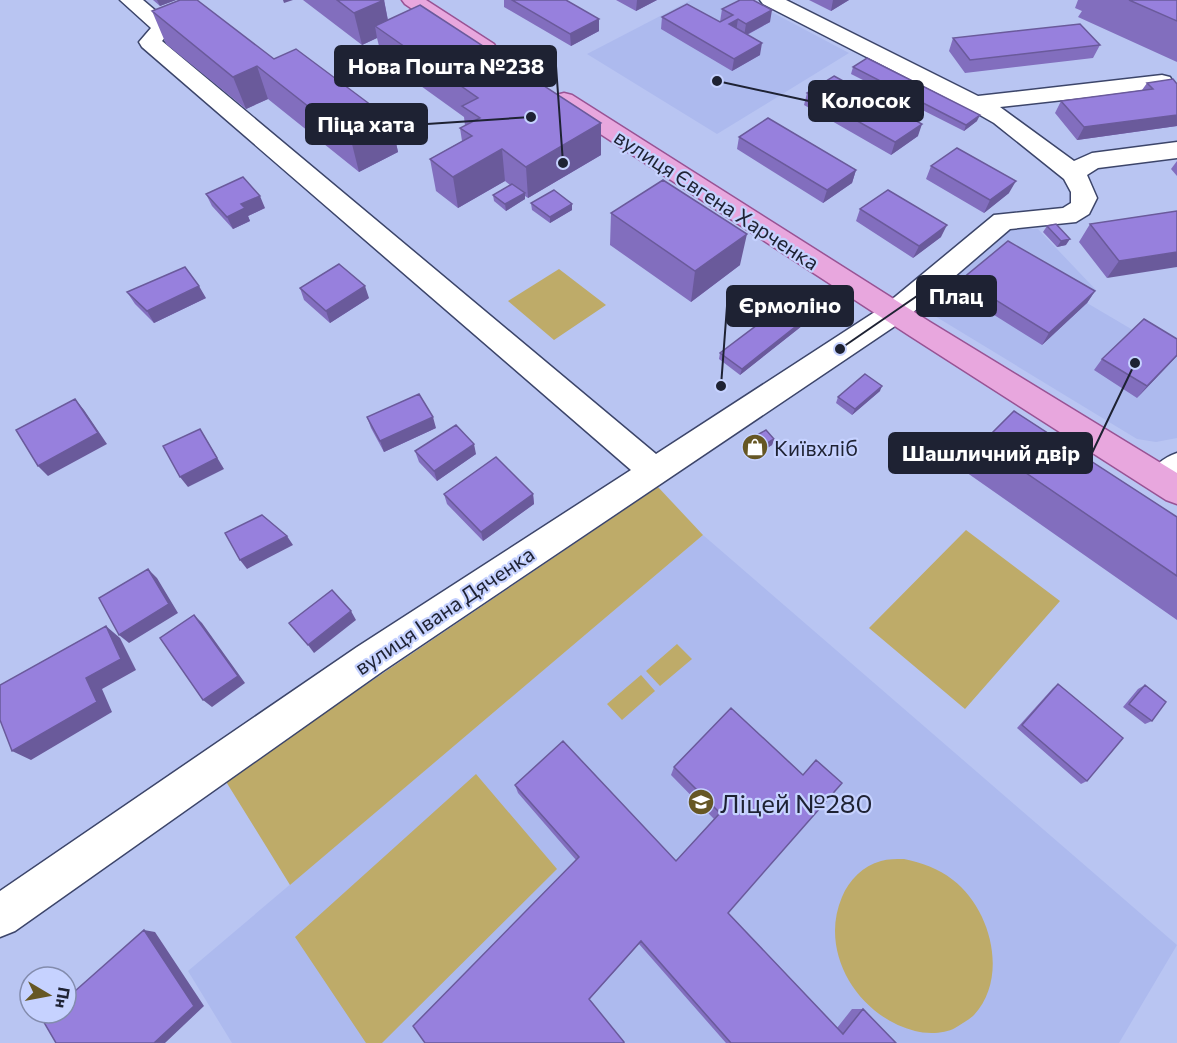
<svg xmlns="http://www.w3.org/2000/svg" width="1177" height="1043" font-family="Commissioner,sans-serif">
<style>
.built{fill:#adbaee}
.green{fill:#beab69}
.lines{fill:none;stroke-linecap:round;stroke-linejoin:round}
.minor-casing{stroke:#3c456a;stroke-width:3}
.major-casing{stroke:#985394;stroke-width:3}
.minor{fill:#fff;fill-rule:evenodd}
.major{fill:#e8a7de;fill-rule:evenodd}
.wall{fill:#826ebe}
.shaded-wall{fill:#6a5a9b}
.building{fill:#9780dd;stroke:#6a5a9b;stroke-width:1.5}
.labels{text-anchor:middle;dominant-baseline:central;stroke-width:4.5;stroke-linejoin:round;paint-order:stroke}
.street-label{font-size:21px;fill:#1e2233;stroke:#c6d2ff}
.poi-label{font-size:21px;fill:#1e2233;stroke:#c6d2ff;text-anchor:start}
.near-poi-label{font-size:26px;fill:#1e2233;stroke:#c6d2ff;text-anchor:start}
.leader{fill:none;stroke:#1e2233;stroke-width:2}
.callout-dot{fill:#1e2233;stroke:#c6d2ff;stroke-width:2}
.callout{fill:#1e2233;stroke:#1e2233;stroke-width:2}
.callout-label{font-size:22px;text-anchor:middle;font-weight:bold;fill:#fff}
</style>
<rect width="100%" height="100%" fill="#b9c5f2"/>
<path class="built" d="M 691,0 L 749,0 L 849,53 L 717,134 L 587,54 Z
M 1012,228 L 1038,229 L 1096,290 L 1087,303 L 1177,356 L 1177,438 L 1156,442 L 1137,439 L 920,307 Z
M 703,535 L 1177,945 L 1119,1043 L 232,1043 L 188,971 Z"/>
<path class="green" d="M 559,269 L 606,305 L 554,340 L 508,301 Z
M 658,487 L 703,535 L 290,885 L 225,780 Z
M 966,530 L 1060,601 L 965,709 L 869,628 Z
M 677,644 L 692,659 L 660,686 L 646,671 Z
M 641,675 L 655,691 L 622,720 L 607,704 Z
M 476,774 L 557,869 L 382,1043 L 366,1043 L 295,937 Z
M 904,859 C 922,863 938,868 953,880 C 991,909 1009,977 974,1015 C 969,1020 961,1024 955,1028 C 945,1034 926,1034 915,1031 C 859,1017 818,953 842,897 C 849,880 863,866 881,861 C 888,859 896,859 904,859 Z"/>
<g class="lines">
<defs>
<path id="minor" d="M 120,0 L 143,0 L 170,23 L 174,27 L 162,41 L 656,454 L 884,306 L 994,215 L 1063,208 L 1071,203 L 1071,192 L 1064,179 L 994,123 L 980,115 L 763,4 L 760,0 L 786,0 L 978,96 L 1162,75 L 1170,77 L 1173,82 L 1170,87 L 1162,89 L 1000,107 L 1074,161 L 1092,153 L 1177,142 L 1177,158 L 1098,168 L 1087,175 L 1097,198 L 1089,214 L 1076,222 L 1010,229 L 904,320 L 383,671 L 15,931 L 0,937 L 0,891 L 357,647 L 631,470 L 142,47 L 139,42 L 151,28 Z
M 1177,453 L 1177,486 L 1162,493 L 1151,489 L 1146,480 C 1153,466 1163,458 1177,453 Z"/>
<path id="major" d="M 402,0 L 426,0 L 494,44 L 497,49 L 494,54 L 486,56 L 478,54 L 405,4 Z
M 564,93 L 572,95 L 930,322 L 1177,473 L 1177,504 L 1166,500 L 910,336 L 556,105 L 553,100 L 556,95 Z"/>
</defs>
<use href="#minor" class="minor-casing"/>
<use href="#major" class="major-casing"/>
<use href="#minor" class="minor"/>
<use href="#major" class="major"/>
</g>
<path class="wall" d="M 153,0 L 176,0 L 160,6 Z
M 303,0 L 384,0 L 388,20 L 601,155 L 528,198 L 525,196 L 525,199 L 506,211 L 494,201 L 493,195 L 510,185 L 505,181 L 458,208 L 436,191 L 430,159 L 462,141 L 460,128 L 465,126 L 464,117 L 382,58 L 377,38 L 362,45 Z
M 504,0 L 566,0 L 599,31 L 571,46 L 504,7 Z
M 616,0 L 657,0 L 636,11 Z
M 809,0 L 849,0 L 831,11 Z
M 1078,0 L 1177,0 L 1177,62 L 1078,17 L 1082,11 L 1075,8 Z
M 722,9 L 770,22 L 747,35 L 760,55 L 732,71 L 661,29 L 662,17 L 720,22 Z
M 152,11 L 274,59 L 391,120 L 398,152 L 359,172 L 268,99 L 246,109 L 166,44 Z
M 953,38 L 1100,45 L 1093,58 L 965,73 L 949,51 Z
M 853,67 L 977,121 L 964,131 L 851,74 Z
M 1147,83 L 1177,84 L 1177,126 L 1077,140 L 1055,113 L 1061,101 L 1142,90 Z
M 807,93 L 918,136 L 891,155 L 804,105 Z
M 739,137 L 856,170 L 852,183 L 823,203 L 737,149 Z
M 1177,161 L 1177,176 L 1171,169 Z
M 931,166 L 1009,193 L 984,213 L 926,179 Z
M 206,194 L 265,208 L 248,216 L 250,221 L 233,229 L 212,206 Z
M 531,203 L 572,210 L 550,223 L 532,210 Z
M 860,209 L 941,237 L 913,258 L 856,221 Z
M 1177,211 L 1107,278 L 1079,242 L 1090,224 Z
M 611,213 L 740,265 L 691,302 L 610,245 Z
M 1047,226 L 1066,245 L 1057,247 L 1043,232 Z
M 962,279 L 1095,291 L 1087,303 L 1042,345 L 956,291 Z
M 300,288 L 369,298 L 330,323 L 304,300 Z
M 127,292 L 206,298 L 154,323 L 135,304 Z
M 819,308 L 817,314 L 740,375 L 719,359 L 720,353 Z
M 1177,339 L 1177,356 L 1137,398 L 1094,370 L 1102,359 Z
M 880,391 L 852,415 L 836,403 L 838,397 Z
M 367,417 L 436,428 L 384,452 L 371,428 Z
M 774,439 L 772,445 L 751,458 L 742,449 L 743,443 Z
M 982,443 L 1177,517 L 1177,620 L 963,470 Z
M 415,451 L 476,454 L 437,481 L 419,462 Z
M 444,494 L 533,494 L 534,504 L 483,541 L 447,504 Z
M 1058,684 L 1087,781 L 1081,784 L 1017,728 L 1053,688 Z
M 1145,685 L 1152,721 L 1145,724 L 1123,707 L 1138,689 Z
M 731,708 L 728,913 L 837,1028 L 852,1009 L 863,1009 L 896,1043 L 726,1043 L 639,944 L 589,1000 L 425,1043 L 576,860 L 518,793 L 515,785 L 676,861 L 714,819 L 671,775 L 674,767 Z"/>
<path class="shaded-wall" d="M 157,0 L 176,0 L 160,6 Z
M 283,0 L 293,0 L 284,3 Z
M 384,0 L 390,32 L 375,26 L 377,38 L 362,45 L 354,13 Z
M 637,0 L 657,0 L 636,11 Z
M 833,0 L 849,0 L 831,11 Z
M 772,10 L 770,22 L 744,36 L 746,24 Z
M 599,19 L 599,31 L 571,46 L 570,34 Z
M 738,19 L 736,32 L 729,24 Z
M 762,43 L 760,55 L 732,71 L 734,59 Z
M 257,66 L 268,99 L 246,109 L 233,77 Z
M 980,115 L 977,121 L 964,131 L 966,125 Z
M 1177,115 L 1177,126 L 1077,140 L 1084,127 Z
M 391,120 L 398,152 L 359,172 L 351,140 Z
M 601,123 L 601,155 L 528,198 L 526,167 Z
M 922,124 L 918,136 L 891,155 L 895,142 Z
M 502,149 L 505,181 L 458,208 L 453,177 Z
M 856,170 L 852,183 L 823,203 L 827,190 Z
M 1016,181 L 1009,193 L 984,213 L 990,200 Z
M 525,193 L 525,199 L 506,211 L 505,204 Z
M 260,196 L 265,208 L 248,216 L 250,221 L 233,229 L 227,217 L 241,204 Z
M 572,204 L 572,210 L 550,223 L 550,217 Z
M 947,225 L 941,237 L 913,258 L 919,246 Z
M 747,234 L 740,265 L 691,302 L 695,271 Z
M 1070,239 L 1066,245 L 1057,247 L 1061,241 Z
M 1177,252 L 1177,267 L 1107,278 L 1119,261 Z
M 199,286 L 206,298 L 154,323 L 147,311 Z
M 365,286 L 369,298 L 330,323 L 326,311 Z
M 1095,291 L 1087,303 L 1042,345 L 1049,333 Z
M 819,308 L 817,314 L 740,375 L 742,369 Z
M 1177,355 L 1177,356 L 1137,398 L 1147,386 Z
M 882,386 L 880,391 L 852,415 L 855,409 Z
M 75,399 L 84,410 L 107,444 L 48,476 L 38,466 Z
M 433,417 L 436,428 L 384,452 L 380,441 Z
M 200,429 L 224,469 L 188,487 L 180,477 Z
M 774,439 L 772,445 L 751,458 L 752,452 Z
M 474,444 L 476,454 L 437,481 L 434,471 Z
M 533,494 L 534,504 L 483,541 L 481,532 Z
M 287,536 L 293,545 L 247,569 L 240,560 Z
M 148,569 L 157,578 L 178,613 L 129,643 L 119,635 Z
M 351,611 L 356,620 L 314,653 L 308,645 Z
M 194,615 L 202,623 L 245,683 L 212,707 L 203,700 Z
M 106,626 L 120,638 L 136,670 L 102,689 L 112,712 L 31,760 L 12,751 L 86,678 Z
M 144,930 L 155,932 L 204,1006 L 165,1043 L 154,1043 Z"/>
<path class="building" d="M 180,0 L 197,0 L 274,59 L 296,49 L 391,120 L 351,140 L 257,66 L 233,77 L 152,11 Z
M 337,0 L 384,0 L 354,13 Z
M 512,0 L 566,0 L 599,19 L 570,34 Z
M 740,0 L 753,0 L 772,10 L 746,24 L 738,19 L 729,24 L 762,43 L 734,59 L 662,17 L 687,4 L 720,22 L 733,15 L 722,9 Z
M 1129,0 L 1177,0 L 1177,21 Z
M 420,5 L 601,123 L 526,167 L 502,149 L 453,177 L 430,159 L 472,136 L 460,128 L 480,118 L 462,106 L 478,98 L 375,26 Z
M 1080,24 L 1100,45 L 970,60 L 953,38 Z
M 867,58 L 980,115 L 966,125 L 853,67 Z
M 834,76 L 922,124 L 895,142 L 807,93 Z
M 1173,79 L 1177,84 L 1177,115 L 1084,127 L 1061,101 L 1153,89 L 1147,83 Z
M 768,118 L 856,170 L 827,190 L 739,137 Z
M 957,148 L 1016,181 L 990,200 L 931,166 Z
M 243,177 L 260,196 L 241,204 L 245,208 L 227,217 L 206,194 Z
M 663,180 L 747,234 L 695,271 L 611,213 Z
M 512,184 L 525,193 L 505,204 L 493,195 Z
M 554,190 L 572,204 L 550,217 L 531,203 Z
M 888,190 L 947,225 L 919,246 L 860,209 Z
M 1177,211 L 1177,252 L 1119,261 L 1090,224 Z
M 1056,224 L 1070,239 L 1061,241 L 1047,226 Z
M 1008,241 L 1095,291 L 1049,333 L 962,279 Z
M 339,264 L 365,286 L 326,311 L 300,288 Z
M 185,267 L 199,286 L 147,311 L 127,292 Z
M 798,294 L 819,308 L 742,369 L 720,353 Z
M 1144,319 L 1177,339 L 1177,355 L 1147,386 L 1102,359 Z
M 865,374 L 882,386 L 855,409 L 838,397 Z
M 419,394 L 433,417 L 380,441 L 367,417 Z
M 75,399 L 98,433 L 38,466 L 16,430 Z
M 1014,411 L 1177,517 L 1177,576 L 982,443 Z
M 456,425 L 474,444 L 434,471 L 415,451 Z
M 200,429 L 217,458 L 180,477 L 163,446 Z
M 766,430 L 774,439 L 752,452 L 743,443 Z
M 496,457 L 533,494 L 481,532 L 444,494 Z
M 262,515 L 287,536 L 240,560 L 225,533 Z
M 148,569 L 169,604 L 119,635 L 99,598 Z
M 332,590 L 351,611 L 308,645 L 289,623 Z
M 194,615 L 238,676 L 203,700 L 160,638 Z
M 106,626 L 121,659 L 86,678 L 97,702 L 12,751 L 0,720 L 0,685 Z
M 1058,684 L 1123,738 L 1087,781 L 1022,725 Z
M 1145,685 L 1166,702 L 1152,721 L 1129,704 Z
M 731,708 L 803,775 L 816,760 L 842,783 L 728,913 L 843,1034 L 863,1009 L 896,1043 L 731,1043 L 641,941 L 589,999 L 624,1042 L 624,1043 L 425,1043 L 413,1026 L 579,857 L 515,785 L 563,741 L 676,861 L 720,813 L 674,767 Z
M 144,930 L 194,1006 L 154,1043 L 56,1043 L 42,1019 L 50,1013 L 66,1013 L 66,999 Z"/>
<defs>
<symbol id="shop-disc" viewBox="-11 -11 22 22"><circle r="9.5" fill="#665724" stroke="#c6d2ff"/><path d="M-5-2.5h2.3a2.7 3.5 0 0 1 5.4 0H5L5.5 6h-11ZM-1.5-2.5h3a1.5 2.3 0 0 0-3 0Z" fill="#fff"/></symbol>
<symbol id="school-disc" viewBox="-11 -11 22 22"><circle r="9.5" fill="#665724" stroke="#c6d2ff"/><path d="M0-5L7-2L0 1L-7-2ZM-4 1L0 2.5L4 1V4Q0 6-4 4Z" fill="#fff"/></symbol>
</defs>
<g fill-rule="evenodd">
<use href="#shop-disc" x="740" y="432" width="30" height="30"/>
<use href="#school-disc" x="686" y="787" width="30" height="30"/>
</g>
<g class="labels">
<g class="street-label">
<text transform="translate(717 199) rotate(33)">вулиця Євгена Харченка</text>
<text transform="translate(444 610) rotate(-34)">вулиця Івана Дяченка</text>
</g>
<g class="poi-label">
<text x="774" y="447">Київхліб</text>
</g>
<g class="near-poi-label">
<text x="720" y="802">Ліцей №280</text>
</g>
</g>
<path class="leader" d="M563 163L556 66M717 81L809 101M531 117L427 124M840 349L917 296M721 386L727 306M1135 363L1092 453"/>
<g class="callout-dot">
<circle cx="563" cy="163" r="6"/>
<circle cx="717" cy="81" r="6"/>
<circle cx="531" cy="117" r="6"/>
<circle cx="840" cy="349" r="6"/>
<circle cx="721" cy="386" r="6"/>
<circle cx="1135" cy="363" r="6"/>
</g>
<g class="callout">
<rect x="335" y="46" width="221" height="40" rx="6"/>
<rect x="809" y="81" width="114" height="40" rx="6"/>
<rect x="306" y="104" width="121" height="40" rx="6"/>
<rect x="917" y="276" width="79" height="40" rx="6"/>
<rect x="727" y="286" width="126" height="40" rx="6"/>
<rect x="889" y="433" width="203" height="40" rx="6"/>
</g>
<g class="callout-label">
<text x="446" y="74">Нова Пошта №238</text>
<text x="866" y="108">Колосок</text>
<text x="366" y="132">Піца хата</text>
<text x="956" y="304">Плац</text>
<text x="790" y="313">Єрмоліно</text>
<text x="991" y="461">Шашличний двір</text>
</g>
<g transform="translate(48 995) rotate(100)"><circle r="28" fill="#c6d2ff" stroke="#838cad" stroke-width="1.5"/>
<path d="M0-4.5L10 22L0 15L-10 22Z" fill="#665724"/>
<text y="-9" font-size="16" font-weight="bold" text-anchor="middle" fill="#1e2233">Пн</text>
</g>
</svg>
